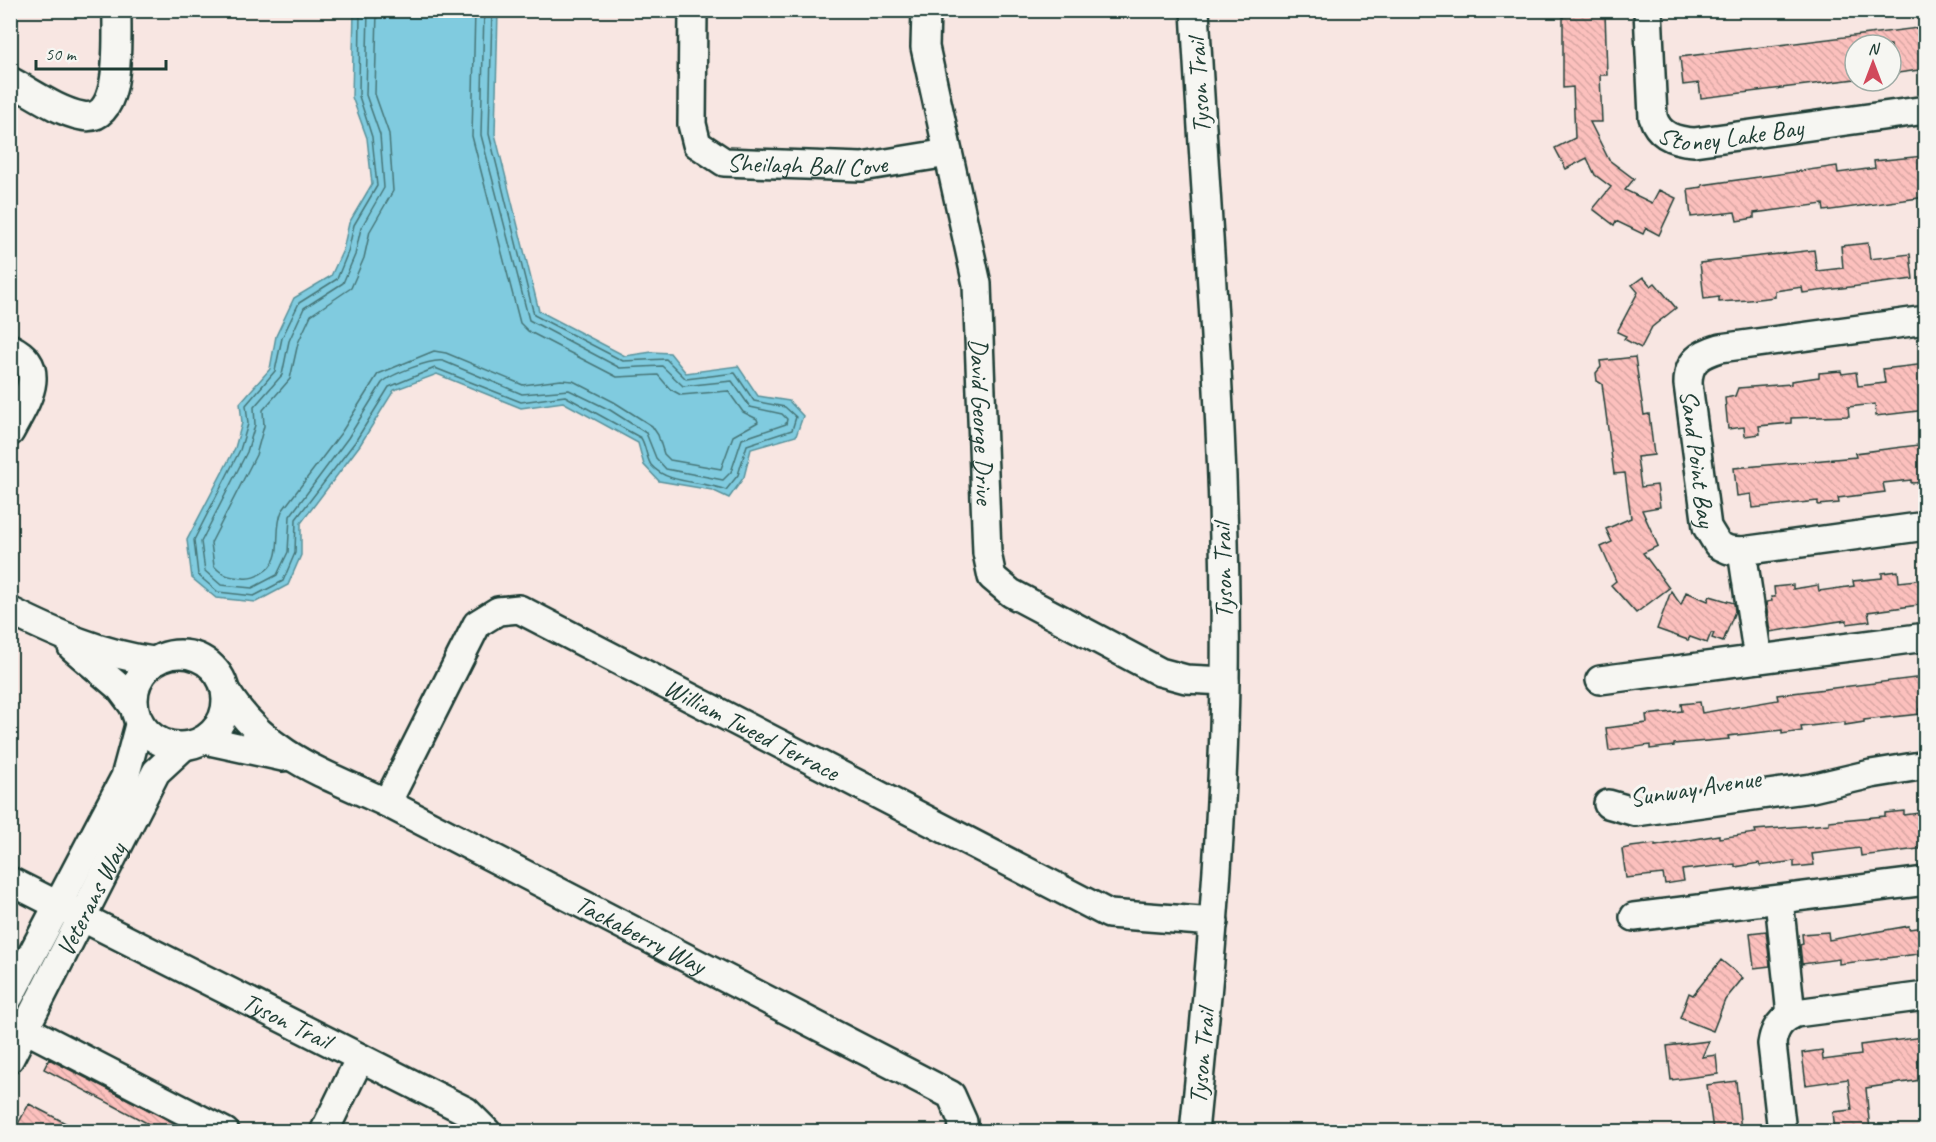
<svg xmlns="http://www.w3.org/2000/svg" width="1936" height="1142" font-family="Caveat,sans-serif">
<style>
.water{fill:#80cbdf;stroke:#59929b;stroke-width:1.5}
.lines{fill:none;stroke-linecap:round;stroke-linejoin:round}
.shore{stroke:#467678;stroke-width:1.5}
.building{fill:url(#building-back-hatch);stroke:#1f3d34;stroke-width:1.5}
.minor-casing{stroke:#1f3d34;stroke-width:32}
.minor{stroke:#f6f6f2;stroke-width:27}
.labels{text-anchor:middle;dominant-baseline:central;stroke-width:6;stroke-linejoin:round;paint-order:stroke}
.street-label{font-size:26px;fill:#1f3d34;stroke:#f6f6f2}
</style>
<defs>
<pattern id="building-back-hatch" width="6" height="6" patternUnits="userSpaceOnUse" patternTransform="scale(1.5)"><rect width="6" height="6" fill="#fcc0bd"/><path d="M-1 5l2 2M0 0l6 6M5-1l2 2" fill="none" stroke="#d8a6a3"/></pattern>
</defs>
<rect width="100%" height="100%" fill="#f8e6e2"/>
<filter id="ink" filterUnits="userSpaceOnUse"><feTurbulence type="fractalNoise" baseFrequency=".0167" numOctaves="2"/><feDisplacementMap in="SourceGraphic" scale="12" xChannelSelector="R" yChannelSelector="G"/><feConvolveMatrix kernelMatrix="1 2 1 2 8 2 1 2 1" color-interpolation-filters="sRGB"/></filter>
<g filter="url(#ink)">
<path class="water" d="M 354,11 L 498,11 L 495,134 L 539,311 L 625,356 L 652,352 L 670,353 L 686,373 L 738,366 L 758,396 L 789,401 L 803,416 L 796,436 L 751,449 L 744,477 L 729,498 L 712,490 L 659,481 L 644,465 L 638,443 L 563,402 L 521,408 L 437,374 L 394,390 L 360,445 L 301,523 L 301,555 L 288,585 L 256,602 L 216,598 L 192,578 L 187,540 L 235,448 L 242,423 L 240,403 L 270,369 L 276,336 L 294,298 L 331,276 L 343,250 L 349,223 L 372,184 L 367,138 L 352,97 Z"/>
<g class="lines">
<path class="shore" d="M 360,10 L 359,96 L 372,137 L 377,186 L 354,225 L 348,252 L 337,279 L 299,303 L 282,338 L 275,371 L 246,405 L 248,424 L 240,450 L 194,540 L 198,575 L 218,592 L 254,596 L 283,581 L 295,553 L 296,519 L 355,442 L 389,387 L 435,368 L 521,402 L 565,396 L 641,438 C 646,446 646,457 651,465 C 668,485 702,480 726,490 L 738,475 L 747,445 L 792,430 L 796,417 L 785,407 L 754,401 L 735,373 L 686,379 L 666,359 L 623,361 L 534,315 L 489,134 L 492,10
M 368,10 L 366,95 L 380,135 L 384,188 L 361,228 L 355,255 L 343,283 L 304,308 L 289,341 L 282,375 L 254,407 L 255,425 L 247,452 L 201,542 L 205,571 L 221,585 L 252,588 L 277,575 L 288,552 L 290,516 L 348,438 L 382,383 C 391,374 431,359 443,361 L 522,394 L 569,390 L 610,410 L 646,433 L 656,458 L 666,469 L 723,480 L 731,472 L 742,439 L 786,424 L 787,419 L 782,414 L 750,407 L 732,381 L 683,386 L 662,366 L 620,368 L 529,320 L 481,135 L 484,10
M 377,10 L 375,94 L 389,134 L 393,191 L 370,231 L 364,258 L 351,288 L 311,315 L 298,343 L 290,379 L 263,410 L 264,426 L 256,455 L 211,543 L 214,566 C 223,576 230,577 243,578 C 250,579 254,578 260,574 C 287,560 272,534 282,511 L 341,433 L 378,374 L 434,351 L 446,353 L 523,385 L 561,380 L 573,381 L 614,402 L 652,426 L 658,435 L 664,454 L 670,460 L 721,469 L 733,436 L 758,422 L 757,419 L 743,412 L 728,391 L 681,395 L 670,389 L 658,375 L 617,377 L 528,331 L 520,323 L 472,136 L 475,10"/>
</g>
<path class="building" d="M 1605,12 L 1607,75 L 1600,75 L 1602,122 L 1590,122 L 1609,160 L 1634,179 L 1625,190 L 1652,203 L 1659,190 L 1676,198 L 1659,235 L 1646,228 L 1643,234 L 1616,221 L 1614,225 L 1593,209 L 1611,187 L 1595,175 L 1587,158 L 1566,169 L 1555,148 L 1575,138 L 1573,87 L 1563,88 L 1563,14 Z
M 1926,27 L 1926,69 L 1891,74 L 1891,45 L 1855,45 L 1855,79 L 1701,98 L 1699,83 L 1683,85 L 1680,57 Z
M 1924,156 L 1926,197 L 1824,211 L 1823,204 L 1754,213 L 1754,218 L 1737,221 L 1735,212 L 1691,217 L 1688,189 L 1702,187 L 1702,185 L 1837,166 L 1838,173 L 1875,168 L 1874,161 Z
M 1868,243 L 1870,259 L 1910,254 L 1913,279 L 1803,293 L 1802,287 L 1775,291 L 1775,297 L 1749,300 L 1719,302 L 1719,297 L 1704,299 L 1700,263 L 1814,250 L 1817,271 L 1843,268 L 1841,246 Z
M 1643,277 L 1651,286 L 1655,283 L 1676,308 L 1652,327 L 1641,348 L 1624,339 L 1626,336 L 1617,332 L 1638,292 L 1632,285 Z
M 1635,357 L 1644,415 L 1649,414 L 1654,455 L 1637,457 L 1641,487 L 1657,485 L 1660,507 L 1642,510 L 1658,546 L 1643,553 L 1669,588 L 1636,613 L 1611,585 L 1616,581 L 1601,547 L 1612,542 L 1606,529 L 1631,518 L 1625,473 L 1614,474 L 1602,384 L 1597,381 L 1596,373 L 1601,367 L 1600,361 Z
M 1926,364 L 1926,410 L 1876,416 L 1875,404 L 1848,407 L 1849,416 L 1791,418 L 1791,423 L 1759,426 L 1760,434 L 1745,436 L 1744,427 L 1728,429 L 1725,398 L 1735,396 L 1738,388 L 1791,384 L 1791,381 L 1819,377 L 1819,373 L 1841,371 L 1842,374 L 1856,372 L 1858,386 L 1885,383 L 1883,369 Z
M 1926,444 L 1926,482 L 1911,483 L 1911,480 L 1883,483 L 1885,492 L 1838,498 L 1839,503 L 1818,505 L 1818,501 L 1753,508 L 1751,494 L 1737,496 L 1734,468 L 1856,457 L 1855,453 Z
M 1898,571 L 1899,582 L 1926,579 L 1926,604 L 1868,612 L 1870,621 L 1847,624 L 1847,620 L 1770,632 L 1766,602 L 1772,601 L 1771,597 L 1775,597 L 1774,587 L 1793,585 L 1793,589 L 1818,585 L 1819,591 L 1854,586 L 1853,581 L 1882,578 L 1882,573 Z
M 1671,591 L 1681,605 L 1686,592 L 1708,601 L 1710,596 L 1734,603 L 1735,611 L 1723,642 L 1712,638 L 1714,633 L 1711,633 L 1707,643 L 1690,637 L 1688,640 L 1657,629 Z
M 1923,677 L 1926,709 L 1919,709 L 1920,714 L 1864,720 L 1864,722 L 1845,725 L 1845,722 L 1801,727 L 1802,731 L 1782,734 L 1782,730 L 1728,736 L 1729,739 L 1674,744 L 1674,746 L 1650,749 L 1650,745 L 1609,751 L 1606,728 L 1647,723 L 1646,715 L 1682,711 L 1681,704 L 1700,702 L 1702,713 L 1778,700 L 1777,695 Z
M 1904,811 L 1904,815 L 1926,812 L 1926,848 L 1861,856 L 1860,848 L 1812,854 L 1814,865 L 1794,867 L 1794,861 L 1760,866 L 1759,863 L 1735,867 L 1735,864 L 1682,870 L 1684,881 L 1665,884 L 1663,874 L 1626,878 L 1622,849 L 1631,847 L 1655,844 L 1655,846 L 1719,835 L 1719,838 L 1756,833 L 1755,830 L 1829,824 L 1829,821 L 1885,816 L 1885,813 Z
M 1909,926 L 1909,929 L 1926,927 L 1926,953 L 1839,964 L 1839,959 L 1802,964 L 1800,945 L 1803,944 L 1802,934 L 1828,932 L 1829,940 Z
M 1766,931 L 1770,966 L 1754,968 L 1750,933 Z
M 1721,960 L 1743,978 L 1725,1000 L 1713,1031 L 1680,1018 L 1689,993 L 1693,995 Z
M 1923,1037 L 1926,1056 L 1918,1058 L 1921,1080 L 1866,1088 L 1870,1131 L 1835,1131 L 1833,1112 L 1852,1110 L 1848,1079 L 1806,1085 L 1802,1053 L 1822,1050 L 1823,1060 L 1861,1055 L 1860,1045 Z
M 1709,1041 L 1702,1057 L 1716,1055 L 1718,1074 L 1671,1080 L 1667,1046 Z
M 49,1059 L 190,1131 L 162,1131 L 44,1069 Z
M 1736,1081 L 1741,1131 L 1713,1131 L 1707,1085 Z
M 29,1104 L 56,1118 L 80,1131 L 14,1131 Z"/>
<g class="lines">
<defs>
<g id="minor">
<path id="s1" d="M 693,10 L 692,124 L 697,144 L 724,162 L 862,167 L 948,153"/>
<path id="s2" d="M 926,10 L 925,47 L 977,284 L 987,553 L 992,577 L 1011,593 L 1160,672 L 1186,679 L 1225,681"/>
<path id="s3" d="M 1648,10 L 1653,117 C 1659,136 1675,141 1694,142 L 1926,110"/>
<path d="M 10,81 C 33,93 57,111 82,116 C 124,125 116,36 117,10"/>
<path id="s4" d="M 1926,320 L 1720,348 C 1700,354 1688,361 1688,384 L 1707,527 L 1718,545 L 1729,550 L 1742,551 L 1926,526"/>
<path d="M 10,348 C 51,368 25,403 10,432"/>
<path d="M 1742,551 L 1758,659"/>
<path d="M 10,611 C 57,634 101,654 153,661"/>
<path d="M 72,647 L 120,688 L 132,704"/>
<circle cx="180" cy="700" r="46"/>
<path d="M 1600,680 L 1926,637"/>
<path id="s5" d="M 227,693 C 267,756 323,773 387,803 L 951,1095 L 963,1122 L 962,1132"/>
<path d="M 205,740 L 283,757"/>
<path id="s6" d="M 387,803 L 477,624 L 498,611 L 519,609 L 1109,914 L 1214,922"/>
<path d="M 1608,804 L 1636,812 L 1812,788 L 1871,774 L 1926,765"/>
<path id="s7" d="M 10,881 L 466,1111 L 487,1132"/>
<path d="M 1779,900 L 1791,1015"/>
<path d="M 1634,917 L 1926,881"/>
<path d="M 10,996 L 125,777 L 139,725"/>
<path d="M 10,1021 L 225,1132"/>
<path id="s8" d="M 10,1058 L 156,772 L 183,747"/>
<path d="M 324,1132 L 360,1058"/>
<path id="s9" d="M 1194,1132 C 1209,982 1223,832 1225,681 C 1228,458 1207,233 1195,10"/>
<path d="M 1782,1132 L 1772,1044 C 1774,1028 1781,1019 1796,1013 L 1926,996"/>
</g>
</defs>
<use href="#minor" class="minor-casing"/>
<use href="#minor" class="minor"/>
</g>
</g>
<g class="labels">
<g class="street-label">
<text transform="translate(1199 86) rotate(-93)">Tyson Trail</text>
<text stroke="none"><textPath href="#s3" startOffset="196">Stoney Lake Bay</textPath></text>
<text stroke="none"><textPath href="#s1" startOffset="250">Sheilagh Ball Cove</textPath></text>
<text stroke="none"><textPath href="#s2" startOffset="417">David George Drive</textPath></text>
<text stroke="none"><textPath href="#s4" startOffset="336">Sand Point Bay</textPath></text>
<text transform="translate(1223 571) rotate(-91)">Tyson Trail</text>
<text stroke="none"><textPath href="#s6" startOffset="508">William Tweed Terrace</textPath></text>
<text transform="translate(1695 788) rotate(-9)">Sunway Avenue</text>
<text stroke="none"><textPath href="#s8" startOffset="178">Veterans Way</textPath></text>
<text stroke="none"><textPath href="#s5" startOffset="483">Tackaberry Way</textPath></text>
<text stroke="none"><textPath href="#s7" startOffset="310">Tyson Trail</textPath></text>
<text stroke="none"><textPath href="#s9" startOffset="76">Tyson Trail</textPath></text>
</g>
</g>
<rect width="1936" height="1142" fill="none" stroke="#f6f6f2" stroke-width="36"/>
<rect x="18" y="18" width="1900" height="1106" fill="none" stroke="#1f3d34" stroke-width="2" filter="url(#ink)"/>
<g transform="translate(1873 63)"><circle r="28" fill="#f6f6f2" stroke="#a0aca6" stroke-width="1.5"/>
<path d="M0-4.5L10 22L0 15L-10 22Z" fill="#d1495b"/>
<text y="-9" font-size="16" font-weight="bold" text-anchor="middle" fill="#1f3d34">N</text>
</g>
<path d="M36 60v9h130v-9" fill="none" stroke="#1f3d34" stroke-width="3"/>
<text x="45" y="60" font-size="18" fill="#1f3d34" stroke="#f6f6f2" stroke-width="4.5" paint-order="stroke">50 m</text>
</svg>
